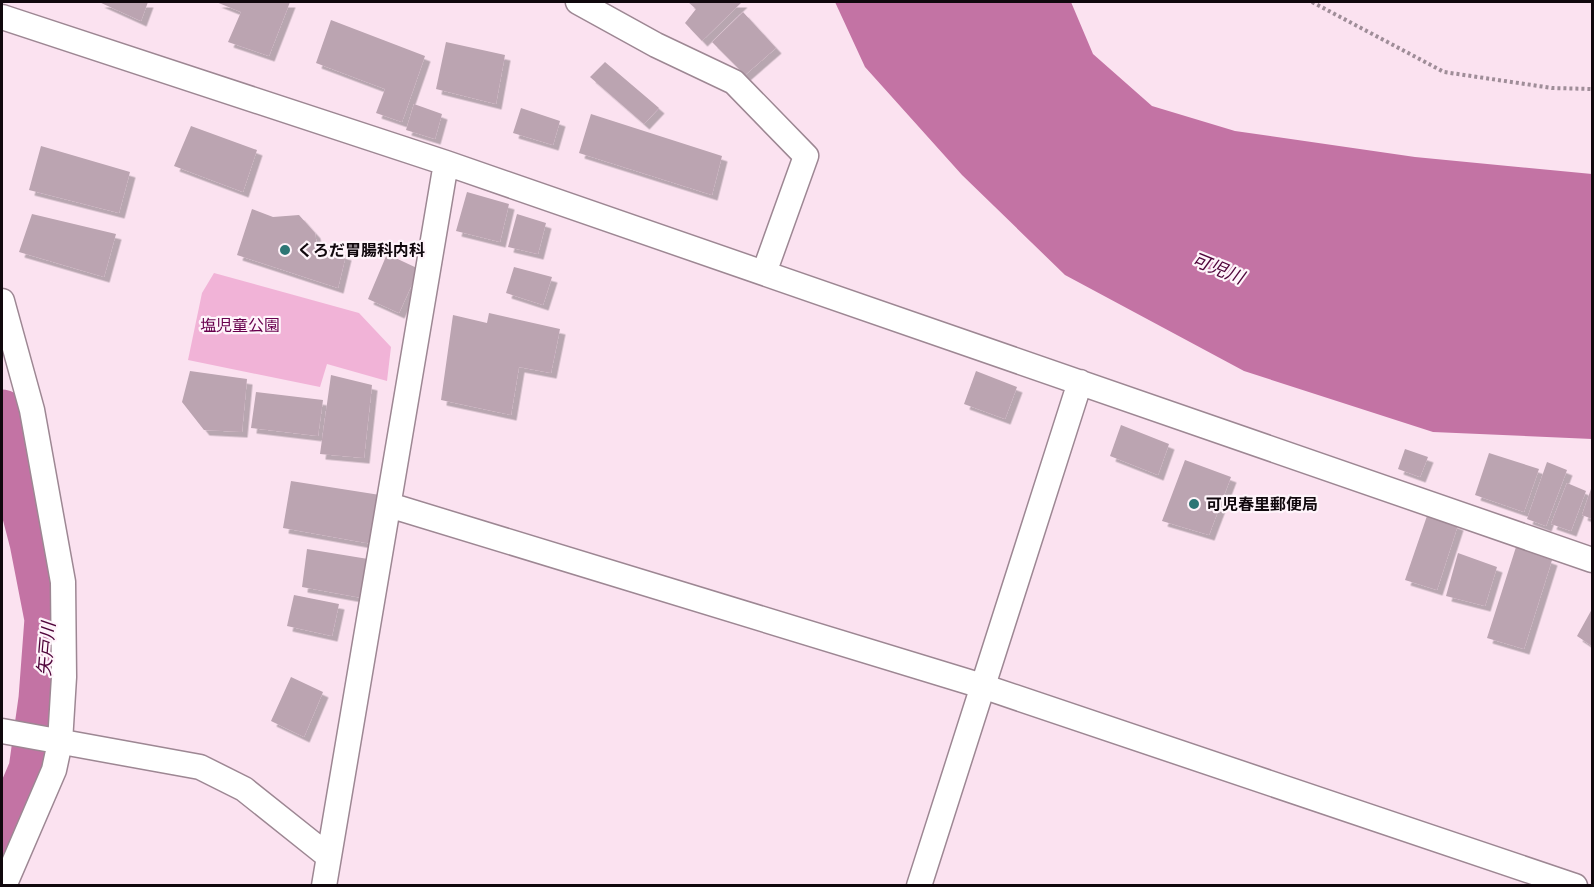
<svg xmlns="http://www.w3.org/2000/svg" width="1594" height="887" font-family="Inter,'Noto Sans JP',sans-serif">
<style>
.green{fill:#f1b3d7}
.water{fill:#c373a4}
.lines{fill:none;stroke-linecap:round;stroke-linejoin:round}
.river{stroke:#c373a4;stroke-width:51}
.building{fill:#bba4b1;filter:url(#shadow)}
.street-casing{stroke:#9d8793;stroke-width:27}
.path{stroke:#9f8d98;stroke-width:4;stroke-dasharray:3 3;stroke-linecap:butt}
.street{stroke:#fff;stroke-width:24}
.poi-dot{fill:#2d7675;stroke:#fef4fa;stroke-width:2}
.labels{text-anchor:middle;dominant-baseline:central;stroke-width:4.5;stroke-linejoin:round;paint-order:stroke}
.poi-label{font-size:16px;font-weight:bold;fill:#10080d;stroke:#fef4fa;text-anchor:start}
.park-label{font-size:16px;fill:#68004d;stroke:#fef4fa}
.water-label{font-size:18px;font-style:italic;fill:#4f043a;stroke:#fef4fa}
</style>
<defs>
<filter id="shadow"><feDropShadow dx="5.5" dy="5.5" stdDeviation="0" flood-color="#0004"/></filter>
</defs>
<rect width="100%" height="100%" fill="#fbe2f0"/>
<path class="green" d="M 214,273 L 359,313 L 391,347 L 387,381 L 327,364 L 320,387 L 188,360 L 202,293 Z"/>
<path class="water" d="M 835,2 L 1071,2 L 1093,54 L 1152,106 L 1235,131 L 1415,157 L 1592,174 L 1592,439 L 1433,432 L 1244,371 L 1065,275 L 962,175 L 865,67 Z"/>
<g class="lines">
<path class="river" d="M 2,415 L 35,542 L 50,619 L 44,699 L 34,770 L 2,845"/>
</g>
<path class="building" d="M 99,2 L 148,2 L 141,21 Z
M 216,2 L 290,2 L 269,56 L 228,42 L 241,12 Z
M 688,2 L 742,2 L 702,41 L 685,23 L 696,9 Z
M 743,12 L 776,48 L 745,75 L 712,42 Z
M 331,20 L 425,56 L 402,122 L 376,113 L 385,89 L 316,63 Z
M 446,42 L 505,55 L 496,104 L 436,89 Z
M 605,62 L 659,108 L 644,124 L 590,77 Z
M 414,104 L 442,114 L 435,139 L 406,130 Z
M 521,108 L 560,121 L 553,145 L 513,133 Z
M 591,114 L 722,156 L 712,195 L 579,153 Z
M 191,126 L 257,150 L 243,192 L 174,166 Z
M 41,146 L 130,172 L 119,213 L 29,190 Z
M 467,192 L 509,204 L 500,242 L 456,231 Z
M 252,209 L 273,217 L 299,215 L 315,233 L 317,245 L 346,255 L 338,288 L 237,255 Z
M 32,214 L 116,234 L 104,277 L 19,252 Z
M 517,214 L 546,223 L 538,254 L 508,247 Z
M 387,254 L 419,269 L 399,313 L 368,299 Z
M 514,267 L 552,277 L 543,305 L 506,293 Z
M 489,313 L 560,329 L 551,373 L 519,367 L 511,415 L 441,400 L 453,315 L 487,323 Z
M 190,371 L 247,379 L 242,432 L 204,430 L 182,402 Z
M 976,371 L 1017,387 L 1005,419 L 964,404 Z
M 331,375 L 372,385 L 364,458 L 320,454 Z
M 256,392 L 323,400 L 318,436 L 251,428 Z
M 1121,425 L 1169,444 L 1158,475 L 1110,456 Z
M 1405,449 L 1428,457 L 1420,477 L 1398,469 Z
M 1489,453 L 1539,469 L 1524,512 L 1475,495 Z
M 1185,460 L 1231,477 L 1209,535 L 1162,521 Z
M 1547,462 L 1567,470 L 1546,526 L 1527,519 Z
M 291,481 L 380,495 L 372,544 L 283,528 Z
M 1567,483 L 1586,491 L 1571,531 L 1551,524 Z
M 1592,486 L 1592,519 L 1582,515 Z
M 1428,513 L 1458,525 L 1437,590 L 1405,580 Z
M 1516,547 L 1552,560 L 1524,649 L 1487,638 Z
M 307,549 L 368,559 L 362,598 L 302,587 Z
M 1458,553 L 1497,567 L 1485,606 L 1446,596 Z
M 294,595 L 339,604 L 332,636 L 287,626 Z
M 1592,609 L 1592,646 L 1577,636 Z
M 291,677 L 323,692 L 304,737 L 271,721 Z"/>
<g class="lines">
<defs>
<path id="street" d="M 578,2 L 656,45 L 734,82 L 806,156 L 764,273
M 2,17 L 446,163 L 1592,560
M 2,301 L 32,410 L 63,582 L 64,677 L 60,742 L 54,770 L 4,886
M 389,505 L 982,686 L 1575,886
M 2,731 L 200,767 L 244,789 L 328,856
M 324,886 L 446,163
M 919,886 L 1080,382"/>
</defs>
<use href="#street" class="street-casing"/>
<path class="path" d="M 1312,2 L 1444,72 L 1552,88 L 1592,89"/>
<use href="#street" class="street"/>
</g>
<g class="poi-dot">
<circle cx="285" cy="250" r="6"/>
<circle cx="1194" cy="504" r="6"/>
</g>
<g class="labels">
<g class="poi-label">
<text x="297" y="250">くろだ胃腸科内科</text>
<text x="1206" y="504">可児春里郵便局</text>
</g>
<g class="park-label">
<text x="240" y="325">塩児童公園</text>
</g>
<g class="water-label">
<text transform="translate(1218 268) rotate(22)">可児川</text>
<text transform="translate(46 649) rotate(-85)">矢戸川</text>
</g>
</g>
<rect width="1594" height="887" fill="none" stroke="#10080d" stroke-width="6"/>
</svg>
